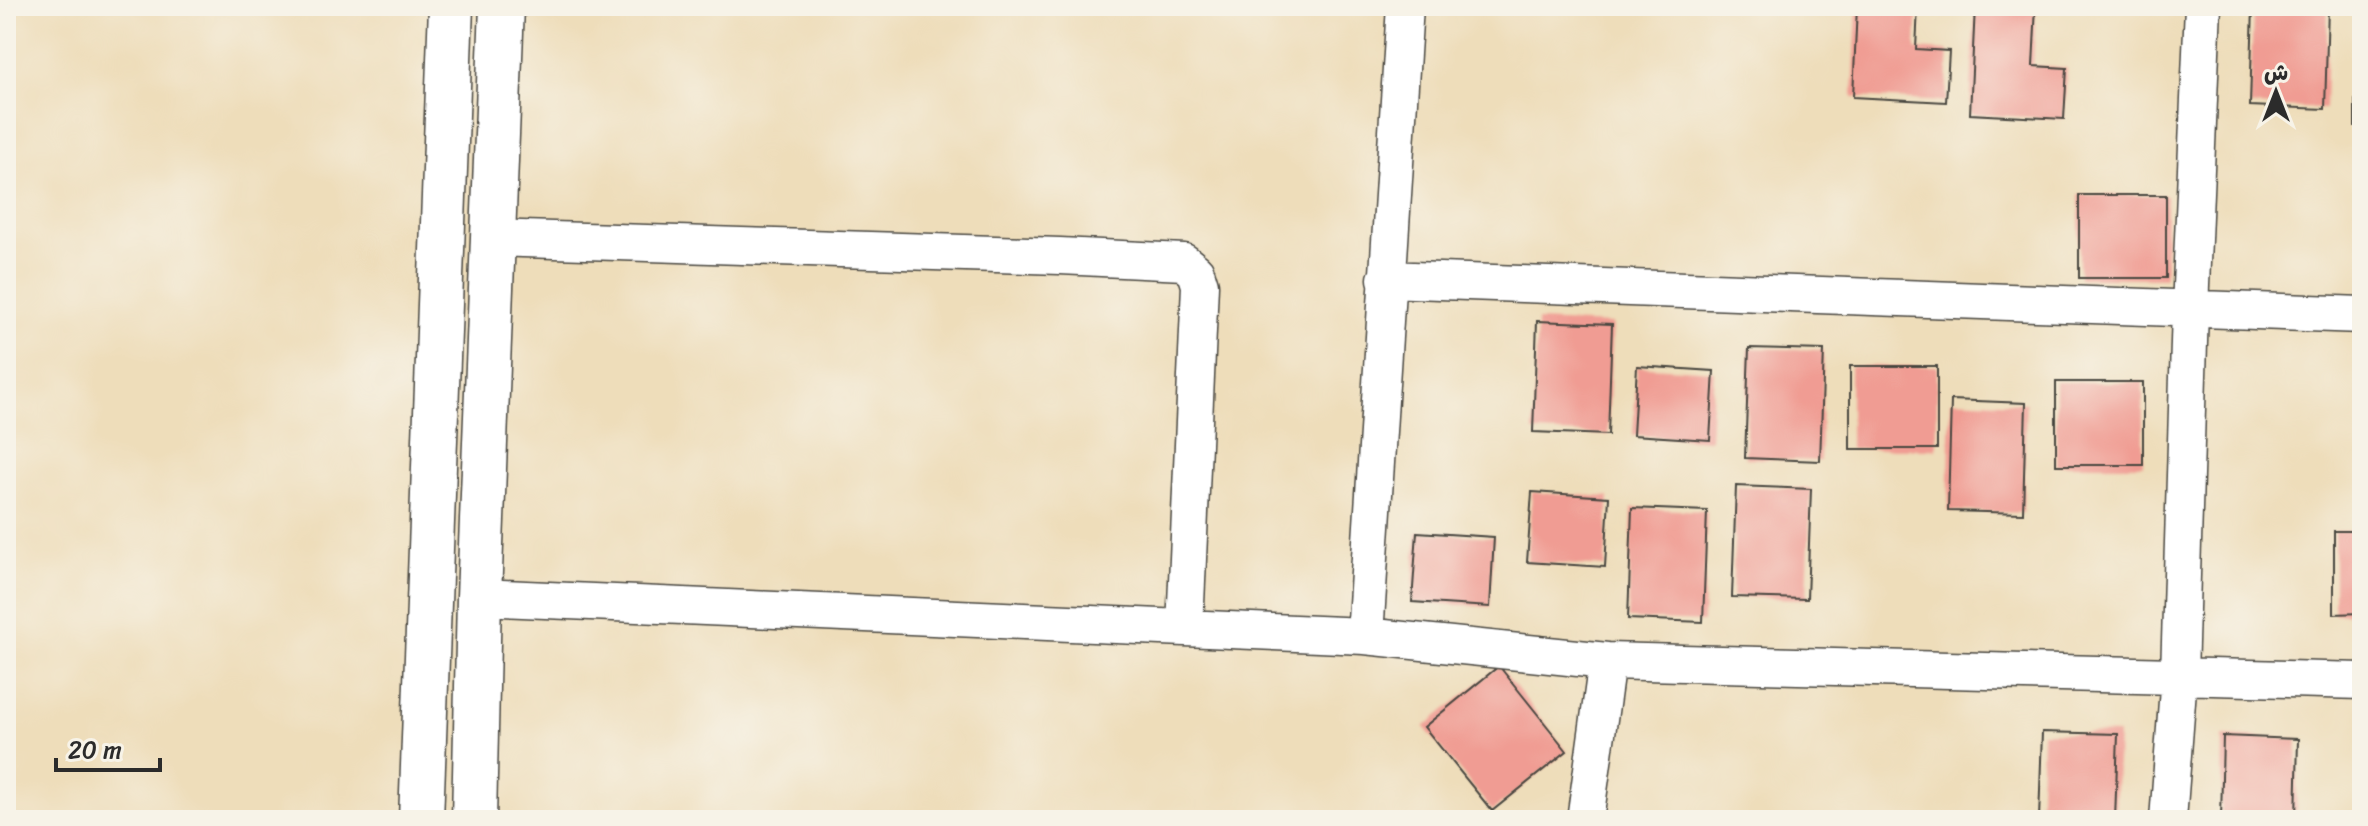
<svg xmlns="http://www.w3.org/2000/svg" width="2368" height="826" font-family="Sriracha,'Playpen Sans Arabic',sans-serif">
<style>
.building{fill:#f09c93}
.lines{fill:none;stroke-linecap:round;stroke-linejoin:round}
.minor-casing{stroke:#484640;stroke-width:39}
.tertiary-casing{stroke:#484640;stroke-width:47}
.minor{stroke:#fff;stroke-width:36}
.tertiary{stroke:#fff;stroke-width:44}
</style>
<rect width="100%" height="100%" fill="#f7f3e8"/>
<filter id="ink" filterUnits="userSpaceOnUse"><feTurbulence type="fractalNoise" baseFrequency=".0125" numOctaves="2"/><feDisplacementMap in="SourceGraphic" scale="16" xChannelSelector="R" yChannelSelector="G"/><feConvolveMatrix kernelMatrix="1 2 1 2 8 2 1 2 1" color-interpolation-filters="sRGB"/></filter>
<filter id="wash" filterUnits="userSpaceOnUse"><feTurbulence type="fractalNoise" baseFrequency=".006" numOctaves="4" result="noise"/><feDisplacementMap in="SourceGraphic" scale="32" xChannelSelector="R" yChannelSelector="G"/><feGaussianBlur stdDeviation="1.8" result="paint"/><feColorMatrix in="noise" values="0 0 0 0 0 0 0 0 0 0 0 0 0 0 0 0 0 1.4 0 .05"/><feComposite in="paint" operator="in"/></filter>
<g filter="url(#wash)">
<rect width="100%" height="100%" fill="#eeddba"/>
<g id="blocks">
<path class="building" d="M 1857,6 L 1918,6 L 1916,49 L 1949,51 L 1946,102 L 1853,97 Z
M 1975,6 L 2036,6 L 2033,66 L 2067,68 L 2064,119 L 1970,114 Z
M 2253,6 L 2328,6 L 2325,109 L 2250,106 Z
M 2355,43 L 2362,43 L 2362,126 L 2355,126 Z
M 2079,195 L 2166,195 L 2166,278 L 2079,278 Z
M 1537,321 L 1612,324 L 1608,435 L 1533,432 Z
M 1749,348 L 1824,350 L 1820,461 L 1745,458 Z
M 1637,366 L 1714,371 L 1710,440 L 1633,435 Z
M 1850,366 L 1937,366 L 1937,449 L 1850,449 Z
M 2056,382 L 2143,382 L 2143,465 L 2056,465 Z
M 1951,400 L 2026,403 L 2023,513 L 1948,511 Z
M 1736,486 L 1811,489 L 1807,599 L 1732,597 Z
M 1532,492 L 1609,497 L 1605,567 L 1527,562 Z
M 1632,508 L 1707,511 L 1703,622 L 1628,619 Z
M 2334,531 L 2362,531 L 2362,613 L 2334,614 Z
M 1417,532 L 1494,537 L 1490,607 L 1412,602 Z
M 1499,666 L 1567,751 L 1492,811 L 1424,727 Z
M 2042,732 L 2118,734 L 2115,820 L 2039,820 Z
M 2223,736 L 2298,739 L 2296,820 L 2221,820 Z"/>
</g>
</g>
<g filter="url(#ink)">
<use href="#blocks" fill-opacity="0" stroke="#484640" stroke-width="2"/>
<g class="lines">
<defs>
<path id="minor" d="M 491,238 L 1060,256 L 1184,262 L 1196,272 L 1200,285 L 1185,627
M 1386,279 L 2362,315
M 479,597 L 1365,636 L 1607,661 L 2362,681
M 1365,636 L 1405,6
M 1585,820 L 1607,661
M 2168,820 L 2179,675 L 2190,309 L 2203,6"/>
<path id="tertiary" d="M 421,820 L 451,6
M 474,820 L 479,597 L 502,6"/>
</defs>
<use href="#minor" class="minor-casing"/>
<use href="#tertiary" class="tertiary-casing"/>
<use href="#minor" class="minor"/>
<use href="#tertiary" class="tertiary"/>
</g>
</g>
<rect width="2368" height="826" fill="none" stroke="#f7f3e8" stroke-width="32"/>
<g transform="translate(2276 92)" stroke="#f7f3e8" stroke-width="6" paint-order="stroke">
<path d="M0-6L14 30L0 20L-14 30Z" fill="#2b2b2b"/>
<text y="-12" font-size="22" font-weight="bold" text-anchor="middle" fill="#2b2b2b">ش</text>
</g>
<path d="M56 758v12h104v-12" fill="none" stroke="#2b2b2b" stroke-width="4"/>
<text x="68" y="758" font-size="24" fill="#2b2b2b" stroke="#f7f3e8" stroke-width="6" paint-order="stroke">20 m</text>
</svg>
